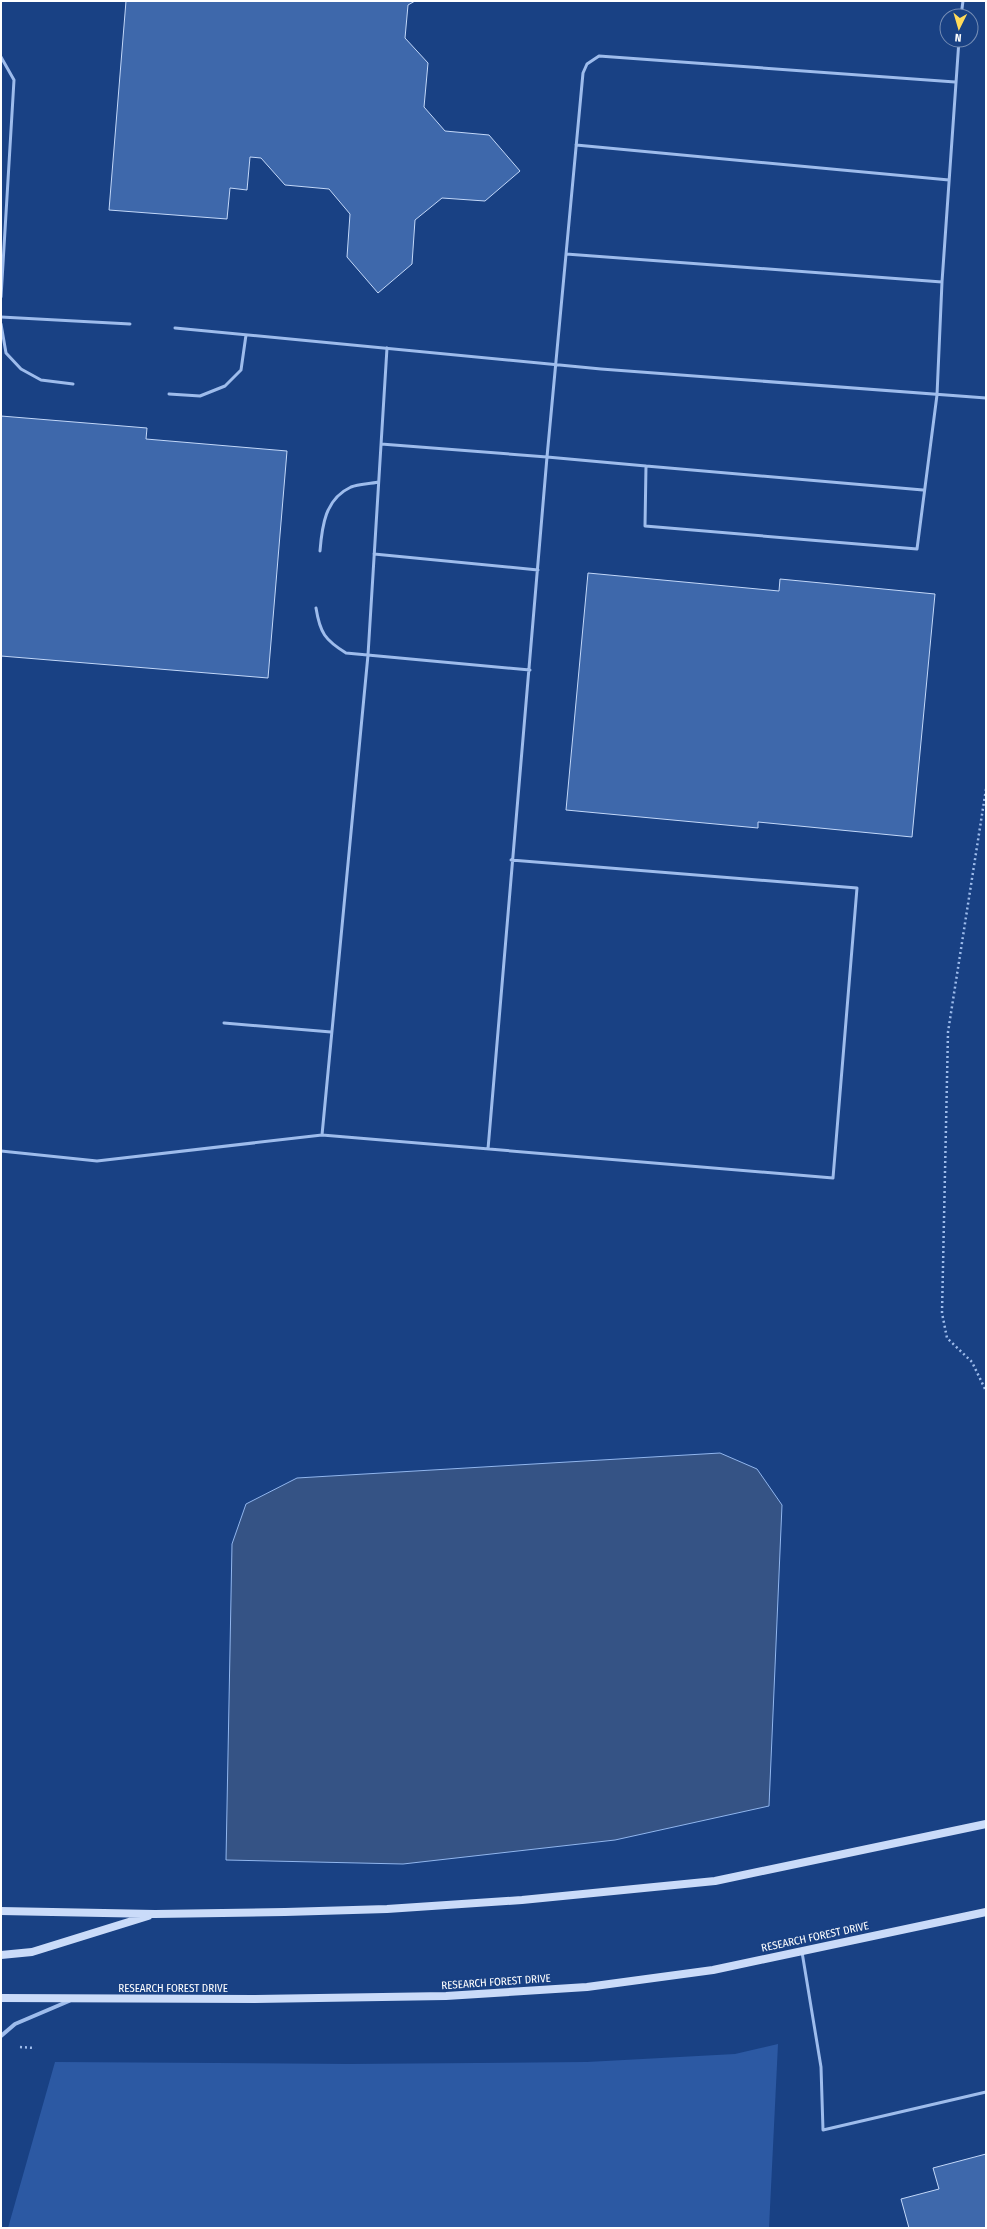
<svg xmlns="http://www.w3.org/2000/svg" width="987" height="2229" font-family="'Fira Sans Condensed',sans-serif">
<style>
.green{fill:#2c59a3}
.water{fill:#355385;stroke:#91b6ee}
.building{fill:#3e68ab;stroke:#c3d8f9}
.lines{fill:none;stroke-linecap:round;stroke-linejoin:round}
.path{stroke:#9ebcec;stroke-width:2.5;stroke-dasharray:2 3;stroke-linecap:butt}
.service{stroke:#9ebcec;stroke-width:3}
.minor{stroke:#9ebcec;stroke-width:4}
.secondary{stroke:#cadbf9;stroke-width:8}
.labels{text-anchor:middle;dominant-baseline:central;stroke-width:4;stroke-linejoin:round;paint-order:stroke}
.street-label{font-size:11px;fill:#fff;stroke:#194184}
</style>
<rect width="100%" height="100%" fill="#194184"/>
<path class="green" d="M 778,2044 L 769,2228 L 8,2228 L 55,2062 L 349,2064 L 587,2062 L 735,2054 Z"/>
<path class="water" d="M 720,1453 L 757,1469 L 782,1505 L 769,1806 L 615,1840 L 403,1864 L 226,1860 L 232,1544 L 246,1504 L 297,1478 Z"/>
<path class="building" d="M 126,1 L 415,1 L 408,5 L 405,38 L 428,63 L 424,107 L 445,131 L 489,135 L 520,171 L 485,201 L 442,198 L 415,220 L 412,264 L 378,293 L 347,257 L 350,214 L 329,189 L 285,185 L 261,158 L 250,157 L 247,190 L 230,188 L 227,219 L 109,210 Z
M 1,416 L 147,428 L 146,439 L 287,451 L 268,678 L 1,656 Z
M 588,573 L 779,591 L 780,579 L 935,594 L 912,837 L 758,822 L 758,828 L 566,810 Z
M 986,2154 L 986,2228 L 909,2228 L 901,2199 L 939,2189 L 933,2168 Z"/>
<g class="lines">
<path class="path" d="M 986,789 L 948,1032 L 942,1313 L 947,1338 L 972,1362 L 986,1391
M 20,2047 L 35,2048"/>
<path class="service" d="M 961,16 L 963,1
M 1,57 L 14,80 L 1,297
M 955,82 L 599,56 L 587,64 L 583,73 L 547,457 L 646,466 L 645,526 L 917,549 L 937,395 L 942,282 L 959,40
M 576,145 L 949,180
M 566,254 L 942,282
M 1,317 L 130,324
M 1,324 L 6,353 L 21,369 L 41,380 L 73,384
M 175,328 L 601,369 L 986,398
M 169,394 L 200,396 L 225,386 L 241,370 L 246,335
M 381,444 L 547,457 L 488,1149
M 646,466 L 923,490
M 320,551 C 322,526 325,499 351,487 C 359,484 370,484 378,482
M 374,554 L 538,570
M 316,608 C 320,633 325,640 346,653 L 530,670
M 224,1023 L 331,1032
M 322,1135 L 368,655 L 387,348
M 1,1151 L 97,1161 L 322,1135 L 833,1178 L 857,888 L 511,860
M 802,1952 L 821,2067 L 823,2130 L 986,2092"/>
<path class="minor" d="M 1,2036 L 15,2024 L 69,2001"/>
<path class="secondary" d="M 1,1911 L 155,1914 L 285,1912 L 387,1909 L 522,1900 L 715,1881 L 986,1824
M 1,1955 L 32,1952 L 148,1916
M 1,1998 L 255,1999 L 446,1996 L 587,1987 L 713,1970 L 986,1912"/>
</g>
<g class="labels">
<g class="street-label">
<text transform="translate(815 1937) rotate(-12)">RESEARCH FOREST DRIVE</text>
<text transform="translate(496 1982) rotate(-4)">RESEARCH FOREST DRIVE</text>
<text x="173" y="1988">RESEARCH FOREST DRIVE</text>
</g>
</g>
<rect width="987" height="2229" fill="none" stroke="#ffffff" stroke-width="4"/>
<g transform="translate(959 28) rotate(185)"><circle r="19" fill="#194184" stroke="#758db5"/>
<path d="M0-3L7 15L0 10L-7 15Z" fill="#ffda59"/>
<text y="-6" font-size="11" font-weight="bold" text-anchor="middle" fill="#ffffff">N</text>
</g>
</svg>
